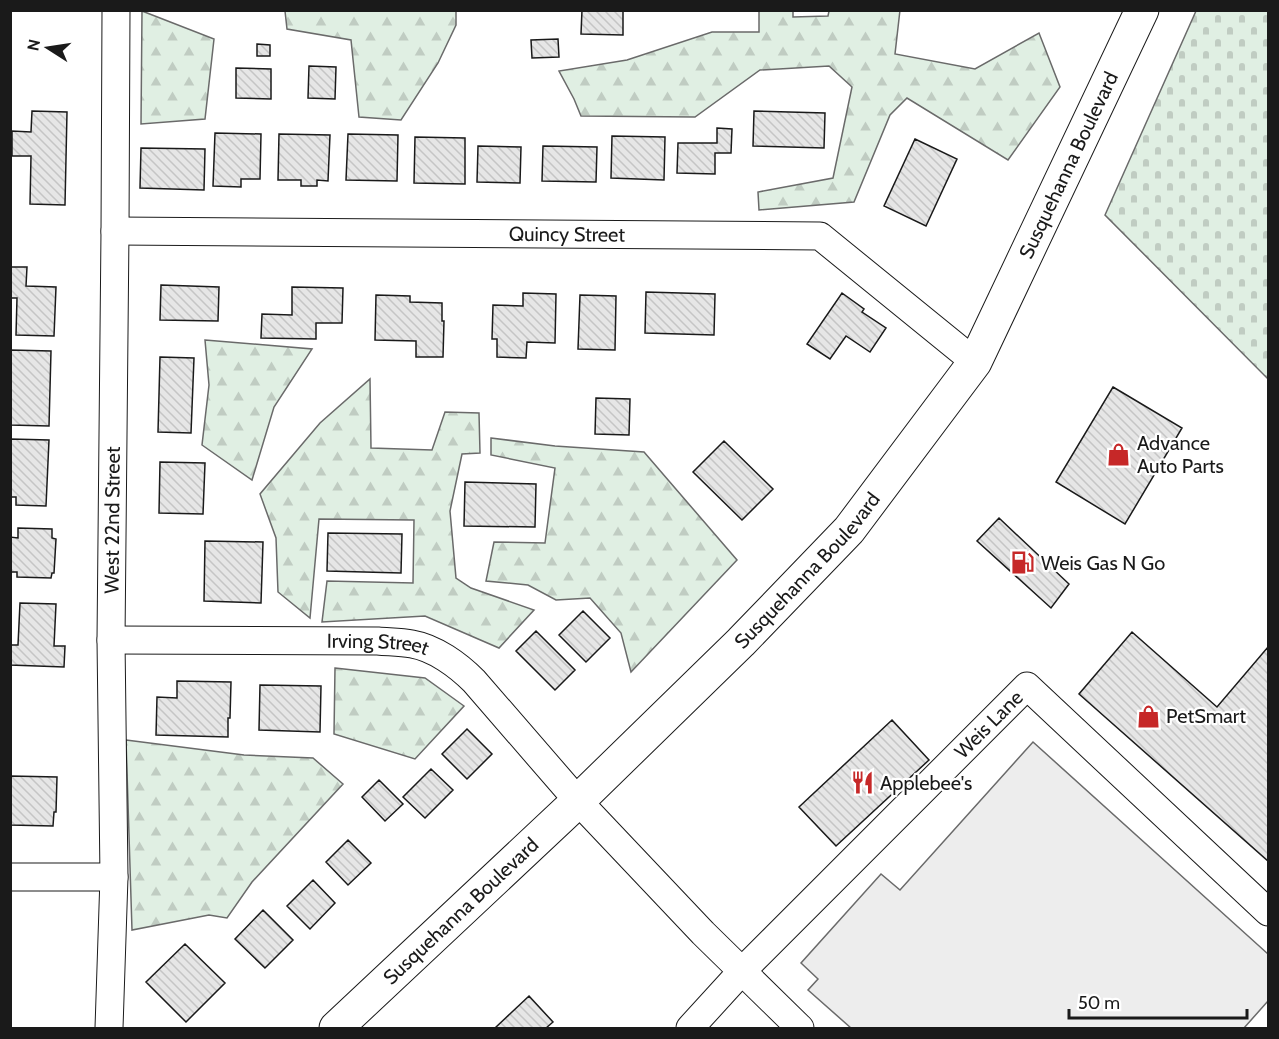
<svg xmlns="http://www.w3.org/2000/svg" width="1279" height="1039" font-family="Cabin,sans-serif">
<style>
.forest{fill:url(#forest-firs);stroke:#6a6a6a;stroke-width:1.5}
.cemetery{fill:url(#cemetery-stones);stroke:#6a6a6a;stroke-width:1.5}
.parking{fill:#ededed;stroke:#6a6a6a;stroke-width:1.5}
.building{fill:url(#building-back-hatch);stroke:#1a1a1a;stroke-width:1.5}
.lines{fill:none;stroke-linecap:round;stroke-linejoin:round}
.minor-casing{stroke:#1a1a1a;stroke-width:29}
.highway-casing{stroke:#1a1a1a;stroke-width:35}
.minor{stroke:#fff;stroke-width:27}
.highway{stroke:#fff;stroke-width:33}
.labels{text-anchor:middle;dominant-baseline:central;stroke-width:4.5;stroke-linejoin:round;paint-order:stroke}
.street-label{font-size:20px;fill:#1a1a1a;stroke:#fff}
.poi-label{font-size:20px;fill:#1a1a1a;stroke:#fff;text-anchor:start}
</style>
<defs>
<pattern id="forest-firs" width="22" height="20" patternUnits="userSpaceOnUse" patternTransform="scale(1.5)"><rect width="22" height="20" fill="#e0efe3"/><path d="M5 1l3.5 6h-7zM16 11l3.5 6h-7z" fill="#c0ccc2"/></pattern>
<pattern id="cemetery-stones" width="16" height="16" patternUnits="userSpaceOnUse" patternTransform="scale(1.5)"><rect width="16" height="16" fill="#e0efe3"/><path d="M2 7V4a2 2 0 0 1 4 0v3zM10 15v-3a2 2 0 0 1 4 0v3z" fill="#c0ccc2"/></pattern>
<pattern id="building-back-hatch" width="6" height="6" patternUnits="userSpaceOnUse" patternTransform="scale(1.5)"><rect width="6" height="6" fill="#e6e6e6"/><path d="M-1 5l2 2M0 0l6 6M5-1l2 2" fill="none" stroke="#c5c5c5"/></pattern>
</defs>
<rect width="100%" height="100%" fill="#fff"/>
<path class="forest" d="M 900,10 L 895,54 L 975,69 L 1039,33 L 1060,87 L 1008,160 L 907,98 L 890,115 L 854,202 L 759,210 L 758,192 L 833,178 L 852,87 L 829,66 L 760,70 L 695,117 L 581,116 L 574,99 L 559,71 L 627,60 L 712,32 L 759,32 L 759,11 L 793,11 L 793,17 L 828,16 L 829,11 Z
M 142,11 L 214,39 L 205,119 L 141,124 Z
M 285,11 L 456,11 L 456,25 L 438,63 L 401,120 L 359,117 L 351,40 L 287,29 Z
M 205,340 L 312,349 L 274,407 L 252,480 L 202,445 L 209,385 Z
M 370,379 L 371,448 L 432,450 L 445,412 L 479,413 L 480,453 L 462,454 L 450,511 L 456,578 L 471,588 L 534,610 L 499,648 L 425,616 L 322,622 L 327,581 L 413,583 L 414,520 L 319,519 L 310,618 L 278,592 L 276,538 L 260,494 L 320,423 Z
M 491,438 L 555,446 L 644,452 L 737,560 L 631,672 L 621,633 L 590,598 L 556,600 L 528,585 L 486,581 L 494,542 L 545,543 L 555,468 L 491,455 Z
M 335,668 L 425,678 L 464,706 L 415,759 L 334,734 Z
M 126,740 L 244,755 L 313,758 L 343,784 L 252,882 L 227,918 L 209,915 L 132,930 Z"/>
<path class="cemetery" d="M 1196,11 L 1268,11 L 1268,379 L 1105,215 Z"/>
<path class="parking" d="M 1033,742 L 1268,954 L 1268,1001 L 1244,1028 L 851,1028 L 808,990 L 818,979 L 801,963 L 881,874 L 900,890 Z"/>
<path class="building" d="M 582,10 L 623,10 L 623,35 L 581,34 Z
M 558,39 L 559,57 L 532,58 L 531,40 Z
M 257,44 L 270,45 L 270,56 L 257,56 Z
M 309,66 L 336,67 L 335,99 L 308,98 Z
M 236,68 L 271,69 L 271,99 L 236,98 Z
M 32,111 L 67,112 L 65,205 L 30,204 L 31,156 L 12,156 L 12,131 L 31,132 Z
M 754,111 L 825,113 L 824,148 L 753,146 Z
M 717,128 L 732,129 L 731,153 L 715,153 L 715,174 L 677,173 L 678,143 L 717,143 Z
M 215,133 L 261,134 L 260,179 L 241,179 L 241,187 L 213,186 Z
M 279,134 L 330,135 L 328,181 L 317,180 L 317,186 L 301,186 L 301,180 L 278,180 Z
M 348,134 L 398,135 L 397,181 L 346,180 Z
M 612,136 L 665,137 L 664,180 L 611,178 Z
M 415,137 L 465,138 L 465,184 L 414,183 Z
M 915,139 L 957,159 L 926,226 L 884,206 Z
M 478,146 L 521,147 L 520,183 L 477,182 Z
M 543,146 L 597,147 L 596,182 L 542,181 Z
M 141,148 L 205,149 L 204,190 L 140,188 Z
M 10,267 L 27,267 L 26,286 L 56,287 L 54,336 L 16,335 L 17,298 L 10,298 Z
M 161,285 L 219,287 L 218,321 L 160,320 Z
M 292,287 L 343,288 L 342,323 L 316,323 L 316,339 L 261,338 L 262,314 L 292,315 Z
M 646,292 L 715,294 L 714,335 L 645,333 Z
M 523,293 L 556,294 L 555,343 L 527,342 L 526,358 L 497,357 L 497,339 L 492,339 L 493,305 L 523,306 Z
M 842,293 L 864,309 L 862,312 L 886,328 L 870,352 L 846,336 L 830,359 L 807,344 Z
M 376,295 L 410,296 L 410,302 L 442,303 L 442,321 L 444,321 L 443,357 L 416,357 L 416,341 L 375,340 Z
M 580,295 L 616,296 L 615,350 L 578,349 Z
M 10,350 L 51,351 L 49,426 L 10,425 Z
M 160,357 L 194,358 L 191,433 L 158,432 Z
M 1113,387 L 1182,428 L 1125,524 L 1056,482 Z
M 596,398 L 630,399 L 629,435 L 595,434 Z
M 10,439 L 49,440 L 46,506 L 16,505 L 16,497 L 10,497 Z
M 724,441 L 773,489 L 742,520 L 693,472 Z
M 160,462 L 205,463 L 203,514 L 159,513 Z
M 465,482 L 536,484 L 535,527 L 464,526 Z
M 999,518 L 1069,584 L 1051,608 L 977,541 Z
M 18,528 L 52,529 L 52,538 L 56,539 L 54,573 L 52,573 L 51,578 L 17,577 L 17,572 L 10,572 L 10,537 L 18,538 Z
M 328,533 L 402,534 L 401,573 L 327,571 Z
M 205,541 L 263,542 L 261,603 L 204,601 Z
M 20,603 L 56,604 L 54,646 L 65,646 L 64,667 L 10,665 L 10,645 L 18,645 Z
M 583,611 L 610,638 L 586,662 L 559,635 Z
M 536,631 L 575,670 L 555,690 L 516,651 Z
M 1132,632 L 1217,707 L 1268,647 L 1268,861 L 1079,694 Z
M 177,681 L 231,682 L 230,718 L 228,718 L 228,737 L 156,735 L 157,697 L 177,698 Z
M 260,685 L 321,686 L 320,732 L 259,730 Z
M 892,720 L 929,760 L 836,846 L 799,807 Z
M 467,729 L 492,754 L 467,779 L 442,754 Z
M 431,769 L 453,790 L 425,818 L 403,797 Z
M 10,776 L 57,777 L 56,812 L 54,812 L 53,826 L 10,825 Z
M 379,780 L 403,804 L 385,821 L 362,797 Z
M 348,840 L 371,863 L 348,885 L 326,862 Z
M 313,880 L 335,903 L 310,929 L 287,906 Z
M 263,910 L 293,940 L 265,968 L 235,939 Z
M 185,944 L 225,983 L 186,1022 L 146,982 Z
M 529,996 L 553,1022 L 546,1028 L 495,1028 Z"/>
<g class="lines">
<defs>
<g id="minor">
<path id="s1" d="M 115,231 L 820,236 L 975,362"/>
<path id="s2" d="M 111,640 L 378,641 C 389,642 401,642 412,644 C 435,648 458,665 474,681 L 578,801 L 703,933 L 800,1028"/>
<path d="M 10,877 L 114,877"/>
<path id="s3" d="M 109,1028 L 114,877 L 111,640 L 115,231 L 116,10"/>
<path id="s4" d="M 690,1028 L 742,971 L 1027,686 L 1268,912"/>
</g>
<g id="highway">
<path id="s5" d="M 336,1028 L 578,801 L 741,642 L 849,530 L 975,362 L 1142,10"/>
</g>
</defs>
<use href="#minor" class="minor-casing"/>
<use href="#highway" class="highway-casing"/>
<use href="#minor" class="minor"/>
<use href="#highway" class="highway"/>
</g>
<defs>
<symbol id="shop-bare" viewBox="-9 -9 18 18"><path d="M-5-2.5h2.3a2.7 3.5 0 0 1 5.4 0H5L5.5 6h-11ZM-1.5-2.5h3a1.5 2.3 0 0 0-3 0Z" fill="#c62828" stroke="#fff" stroke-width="2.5" paint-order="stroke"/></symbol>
<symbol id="fuel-bare" viewBox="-9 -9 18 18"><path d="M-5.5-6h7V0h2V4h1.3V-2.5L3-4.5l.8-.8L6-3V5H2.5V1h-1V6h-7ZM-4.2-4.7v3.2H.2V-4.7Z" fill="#c62828" stroke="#fff" stroke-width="2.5" paint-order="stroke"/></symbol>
<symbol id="restaurant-bare" viewBox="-9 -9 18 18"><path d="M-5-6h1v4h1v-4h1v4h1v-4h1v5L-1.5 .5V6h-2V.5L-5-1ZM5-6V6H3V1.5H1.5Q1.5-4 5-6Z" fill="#c62828" stroke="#fff" stroke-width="2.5" paint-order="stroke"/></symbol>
</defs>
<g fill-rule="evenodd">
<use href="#shop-bare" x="1102" y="438" width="33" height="33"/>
<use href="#fuel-bare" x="1006" y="546" width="33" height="33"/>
<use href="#shop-bare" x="1132" y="700" width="33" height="33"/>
<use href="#restaurant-bare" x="846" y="766" width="33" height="33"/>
</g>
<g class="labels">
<g class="street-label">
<text stroke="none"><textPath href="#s5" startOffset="1143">Susquehanna Boulevard</textPath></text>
<text stroke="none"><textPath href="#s1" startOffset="452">Quincy Street</textPath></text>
<text stroke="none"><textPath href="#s3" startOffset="508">West 22nd Street</textPath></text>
<text stroke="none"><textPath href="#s5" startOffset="657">Susquehanna Boulevard</textPath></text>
<text stroke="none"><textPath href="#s2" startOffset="267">Irving Street</textPath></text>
<text stroke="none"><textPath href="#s4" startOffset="426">Weis Lane</textPath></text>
<text stroke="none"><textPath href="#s5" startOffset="171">Susquehanna Boulevard</textPath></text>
</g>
<g class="poi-label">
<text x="1137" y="443">Advance<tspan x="1137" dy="23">Auto Parts</tspan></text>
<text x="1041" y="563">Weis Gas N Go</text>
<text x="1166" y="716">PetSmart</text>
<text x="880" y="783">Applebee's</text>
</g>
</g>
<rect width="1279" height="1039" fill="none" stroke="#1a1a1a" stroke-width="24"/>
<g transform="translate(48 48) rotate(282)" stroke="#ffffff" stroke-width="4.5" paint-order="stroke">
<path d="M0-4.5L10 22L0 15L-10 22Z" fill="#1a1a1a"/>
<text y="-9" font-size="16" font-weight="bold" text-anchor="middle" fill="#1a1a1a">N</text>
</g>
<path d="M1069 1009v9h178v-9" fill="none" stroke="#1a1a1a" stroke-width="3"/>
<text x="1078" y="1009" font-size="18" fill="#1a1a1a" stroke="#ffffff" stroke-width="4.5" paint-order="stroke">50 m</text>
</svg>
